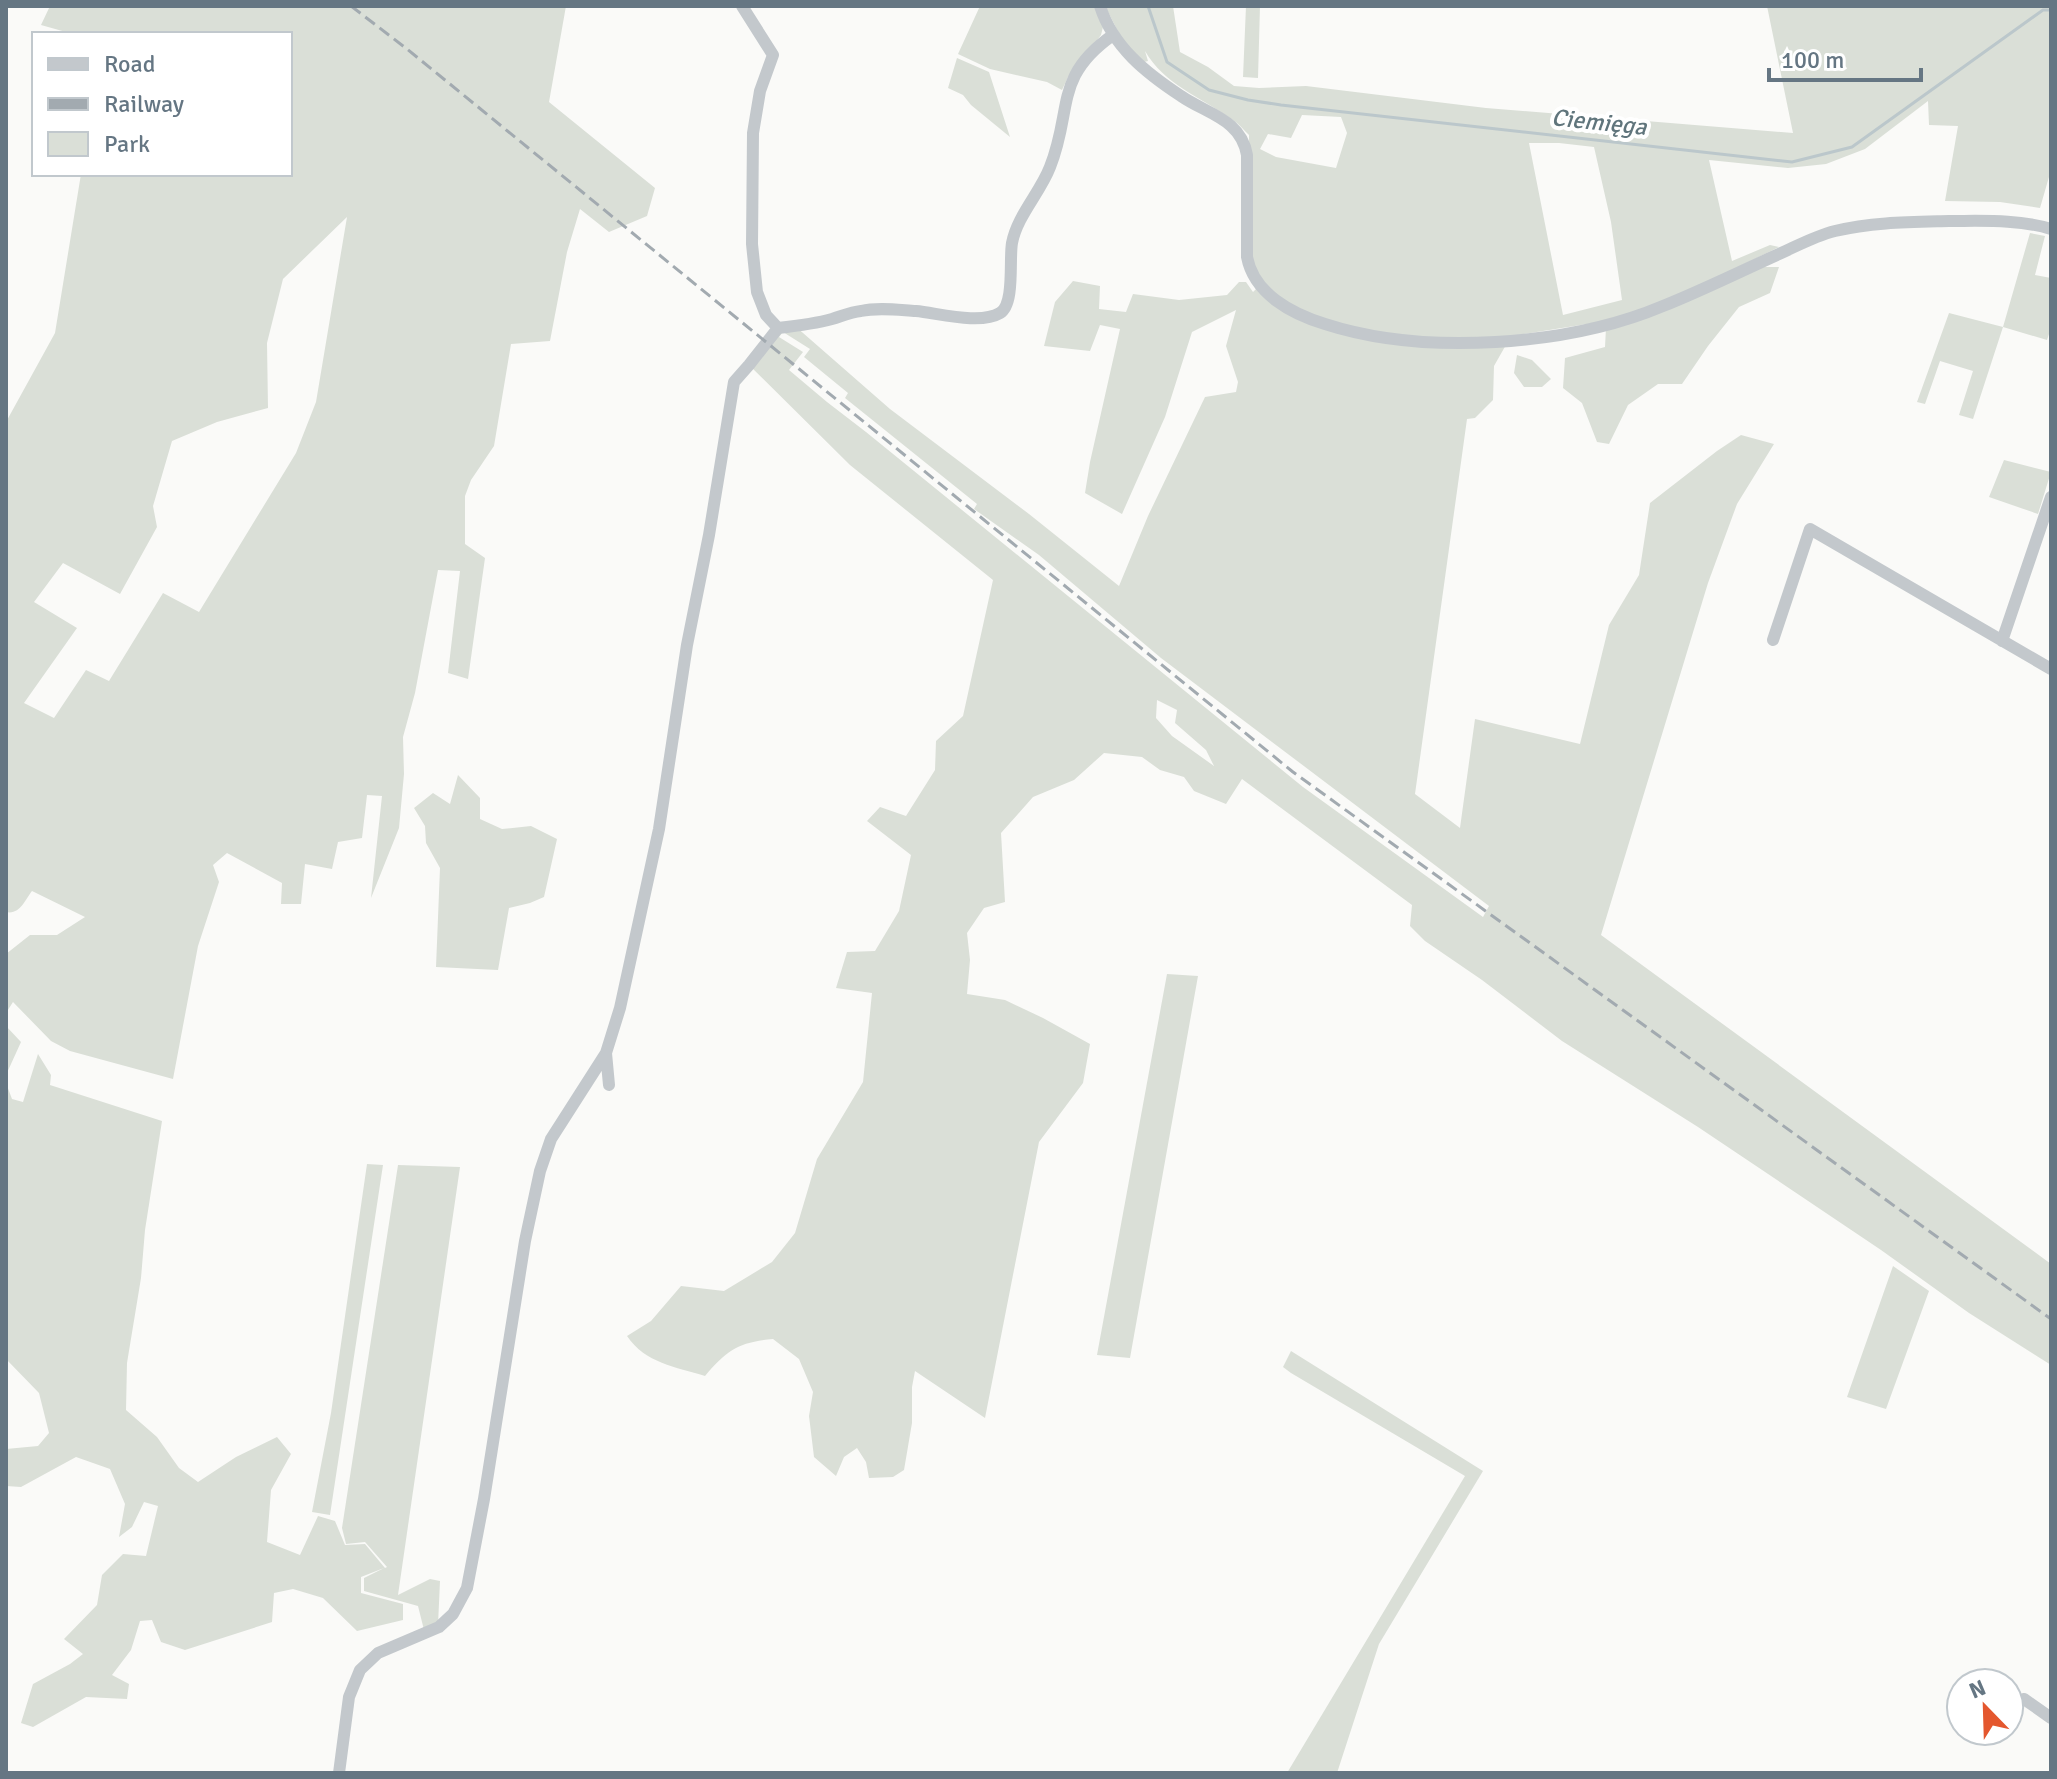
<svg xmlns="http://www.w3.org/2000/svg" width="2057" height="1779" font-family="Signika,sans-serif">
<style>
.green{fill:#dadfd7;fill-rule:evenodd}
.lines{fill:none;stroke-linecap:round;stroke-linejoin:round}
.stream{stroke:#bbc7cb;stroke-width:3}
.minor{stroke:#c3c8cc;stroke-width:12}
.rail{stroke:#a2aab0;stroke-width:3;stroke-dasharray:12 6;stroke-linecap:butt}
.labels{text-anchor:middle;dominant-baseline:central;stroke-width:8;stroke-linejoin:round;paint-order:stroke}
.water-label{font-size:24px;font-style:italic;fill:#60757c;stroke:#fff}
</style>
<rect width="100%" height="100%" fill="#fafaf8"/>
<path class="green" d="M 50,6 L 566,6 L 549,102 L 655,188 L 647,216 L 609,232 L 580,209 L 567,252 L 550,341 L 511,344 L 494,446 L 471,480 L 465,496 L 465,544 L 485,558 L 468,679 L 448,673 L 460,571 L 438,570 L 415,693 L 403,737 L 404,774 L 399,828 L 371,898 L 382,796 L 367,795 L 362,838 L 338,842 L 332,869 L 305,864 L 301,904 L 281,904 L 282,883 L 227,853 L 213,865 L 219,882 L 198,946 L 173,1079 L 70,1051 L 51,1041 L 13,1002 L 6,1013 L 6,954 L 30,935 L 57,935 L 85,917 L 32,891 C 25,900 20,915 6,912 L 6,422 L 55,333 L 81,174 L 290,174 L 290,34 L 73,34 L 41,25 ZM 347,217 L 316,402 L 296,453 L 199,612 L 163,593 L 109,681 L 86,670 L 54,718 L 24,703 L 77,628 L 34,602 L 63,563 L 120,594 L 157,527 L 153,506 L 172,441 L 217,422 L 268,408 L 267,343 L 283,279 Z
M 980,6 L 1096,6 L 1103,27 L 1101,35 L 1068,77 L 1062,90 L 1047,82 L 990,69 L 958,54 Z
M 1105,6 L 1173,6 L 1180,52 L 1208,67 L 1234,86 L 1259,88 L 1306,86 L 1486,108 L 1793,133 L 1767,6 L 2051,6 L 2051,170 L 2040,208 L 2000,202 L 1945,201 L 1958,126 L 1929,125 L 1928,101 L 1865,149 L 1826,164 L 1788,168 L 1709,160 L 1732,261 L 1770,245 L 1779,247 L 1669,301 L 1606,321 L 1511,336 L 1494,366 L 1493,400 L 1475,418 L 1467,419 L 1415,794 L 1460,828 L 1475,719 L 1580,744 L 1609,625 L 1639,575 L 1650,503 L 1717,451 L 1741,435 L 1774,444 L 1737,504 L 1708,583 L 1601,935 L 2051,1264 L 2051,1365 L 1969,1313 L 1881,1250 L 1698,1127 L 1562,1041 L 1482,980 L 1425,941 L 1410,926 L 1412,905 L 1242,779 L 1226,804 L 1194,791 L 1184,777 L 1160,770 L 1142,757 L 1104,753 L 1074,780 L 1033,797 L 1001,833 L 1005,902 L 984,908 L 967,933 L 970,960 L 967,994 L 1005,1000 L 1043,1018 L 1090,1044 L 1083,1083 L 1039,1142 L 985,1418 L 915,1371 L 912,1387 L 912,1423 L 904,1470 L 893,1477 L 869,1478 L 866,1462 L 857,1448 L 844,1457 L 836,1476 L 814,1457 L 809,1416 L 813,1392 L 799,1359 L 773,1339 C 739,1342 727,1350 705,1376 C 676,1367 645,1363 627,1336 L 651,1321 L 681,1286 L 724,1291 L 772,1262 L 795,1233 L 817,1159 L 863,1082 L 872,993 L 836,988 L 847,952 L 875,951 L 899,911 L 911,855 L 867,821 L 880,807 L 906,816 L 935,770 L 936,741 L 963,716 L 993,580 L 850,465 L 749,365 L 778,328 L 795,326 L 890,409 L 1029,514 L 1119,586 L 1148,516 L 1205,397 L 1236,392 L 1238,382 L 1226,346 L 1236,310 L 1192,332 L 1165,417 L 1122,514 L 1085,493 L 1090,462 L 1120,329 L 1100,325 L 1090,351 L 1044,346 L 1055,302 L 1073,281 L 1100,286 L 1099,309 L 1126,312 L 1133,294 L 1179,300 L 1227,295 L 1239,282 L 1246,282 L 1253,292 L 1262,283 L 1252,269 L 1249,242 L 1249,135 C 1243,129 1237,122 1230,118 C 1200,97 1164,84 1145,51 L 1148,61 L 1144,62 L 1124,43 ZM 1302,115 L 1341,117 L 1347,133 L 1336,168 L 1276,157 L 1260,149 L 1268,134 L 1291,138 ZM 1529,143 L 1559,143 L 1594,147 L 1611,222 L 1622,300 L 1563,315 ZM 783,332 L 810,349 L 804,357 L 848,393 L 845,398 L 977,504 L 974,509 L 1039,555 L 1161,658 L 1489,906 L 1483,917 L 1303,787 L 866,432 L 827,402 L 789,370 L 803,352 L 779,337 ZM 1157,700 L 1177,710 L 1175,723 L 1206,750 L 1214,766 L 1172,736 L 1156,718 Z
M 1246,6 L 1260,6 L 1258,78 L 1243,77 Z
M 957,58 L 989,72 L 1010,137 L 971,105 L 963,95 L 948,88 Z
M 2030,233 L 2045,236 L 2035,275 L 2051,278 L 2051,328 L 2047,340 L 2003,327 L 1973,419 L 1959,415 L 1973,371 L 1940,361 L 1925,404 L 1917,402 L 1949,313 L 2003,327 Z
M 1763,267 L 1779,267 L 1770,293 L 1739,307 L 1708,346 L 1682,384 L 1658,384 L 1628,405 L 1609,444 L 1597,442 L 1582,403 L 1563,388 L 1565,358 L 1605,347 L 1606,328 Z
M 1517,355 L 1532,360 L 1551,379 L 1542,387 L 1524,387 L 1514,373 Z
M 2004,460 L 2051,472 L 2038,514 L 1989,497 Z
M 458,775 L 480,798 L 480,819 L 502,829 L 531,826 L 557,839 L 544,897 L 530,903 L 509,908 L 498,970 L 436,967 L 440,868 L 426,843 L 425,826 L 414,808 L 433,793 L 450,804 Z
M 1167,974 L 1198,976 L 1130,1358 L 1097,1355 Z
M 6,1026 L 21,1042 L 6,1075 Z
M 38,1054 L 51,1075 L 50,1085 L 162,1121 L 145,1230 L 141,1278 L 127,1363 L 126,1410 L 157,1437 L 179,1468 L 198,1482 L 236,1457 L 277,1437 L 291,1454 L 271,1490 L 267,1542 L 300,1555 L 318,1516 L 335,1521 L 345,1545 L 365,1544 L 385,1568 L 387,1567 L 365,1542 L 346,1544 L 342,1528 L 398,1165 L 460,1167 L 398,1595 L 430,1579 L 440,1581 L 438,1625 L 424,1630 L 418,1606 L 364,1591 L 364,1578 L 384,1568 L 361,1577 L 361,1593 L 403,1604 L 403,1620 L 357,1631 L 323,1598 L 293,1589 L 274,1593 L 272,1622 L 185,1650 L 161,1642 L 152,1620 L 140,1621 L 131,1650 L 112,1675 L 129,1684 L 127,1699 L 86,1697 L 33,1727 L 21,1723 L 33,1684 L 70,1664 L 83,1654 L 64,1639 L 97,1605 L 102,1575 L 123,1554 L 146,1556 L 158,1506 L 144,1502 L 132,1527 L 119,1537 L 125,1504 L 110,1469 L 76,1457 L 21,1487 L 6,1486 L 6,1449 L 38,1446 L 49,1433 L 39,1393 L 6,1359 L 6,1083 L 12,1099 L 23,1102 Z
M 367,1164 L 383,1165 L 330,1515 L 312,1512 L 331,1413 Z
M 1893,1266 L 1929,1291 L 1886,1409 L 1847,1397 Z
M 1291,1351 L 1483,1471 L 1379,1644 L 1337,1773 L 1287,1773 L 1465,1476 L 1291,1373 L 1283,1367 Z"/>
<g class="lines">
<path class="stream" d="M 1148,6 L 1167,62 L 1209,90 L 1248,100 L 1281,105 L 1792,162 L 1852,147 L 2043,10 L 2051,10"/>
<path class="minor" d="M 742,6 L 773,55 L 760,91 L 753,133 L 752,244 L 757,292 L 766,315 L 778,328 C 796,326 814,324 832,319 C 842,316 851,312 861,311 C 878,307 899,310 916,311 C 938,313 980,325 1000,313 C 1015,304 1009,260 1012,243 C 1017,216 1040,193 1050,167 C 1073,110 1053,77 1113,35
M 1100,6 C 1113,47 1146,73 1181,96 C 1207,114 1241,119 1247,155 L 1247,257 C 1254,294 1292,314 1325,324 C 1424,356 1568,346 1663,306 C 1703,290 1741,271 1779,254 C 1797,246 1815,236 1835,231 C 1872,222 1911,222 1949,221 C 1983,221 2018,219 2051,229
M 1773,640 L 1810,529 L 2051,669
M 2002,641 L 2051,497
M 606,1053 L 609,1085
M 2024,1699 L 2051,1718
M 339,1773 L 349,1697 L 360,1670 L 378,1653 L 439,1627 L 453,1614 L 467,1588 L 484,1499 L 525,1241 L 540,1171 L 551,1139 L 606,1053 L 620,1008 L 659,829 L 687,645 L 709,535 L 734,382 L 749,365 L 778,328"/>
<path class="rail" d="M 351,6 L 407,49 L 1293,772 L 2051,1319"/>
</g>
<g class="labels">
<g class="water-label">
<text transform="translate(1599 122) rotate(6)">Ciemięga</text>
</g>
</g>
<rect width="2057" height="1779" fill="none" stroke="#657683" stroke-width="16"/>
<rect x="32" y="32" width="260" height="144" fill="#ffffff" stroke="#c1c8cd" stroke-width="2"/>
<rect x="48" y="58" width="40" height="12" fill="#c3c8cc" stroke="#c1c8cd" stroke-width="2"/>
<text x="104" y="72" font-size="24" fill="#657683">Road</text>
<rect x="48" y="98" width="40" height="12" fill="#a2aab0" stroke="#c1c8cd" stroke-width="2"/>
<text x="104" y="112" font-size="24" fill="#657683">Railway</text>
<rect x="48" y="132" width="40" height="24" fill="#dadfd7" stroke="#c1c8cd" stroke-width="2"/>
<text x="104" y="152" font-size="24" fill="#657683">Park</text>
<g transform="translate(1985 1707) rotate(337)"><circle r="38" fill="#ffffff" stroke="#c1c8cd" stroke-width="2"/>
<path d="M0-6L14 30L0 20L-14 30Z" fill="#e4572e"/>
<text y="-12" font-size="22" font-weight="bold" text-anchor="middle" fill="#657683">N</text>
</g>
<path d="M1769 68v12h152v-12" fill="none" stroke="#657683" stroke-width="4"/>
<text x="1781" y="68" font-size="24" fill="#657683" stroke="#ffffff" stroke-width="6" paint-order="stroke">100 m</text>
</svg>
